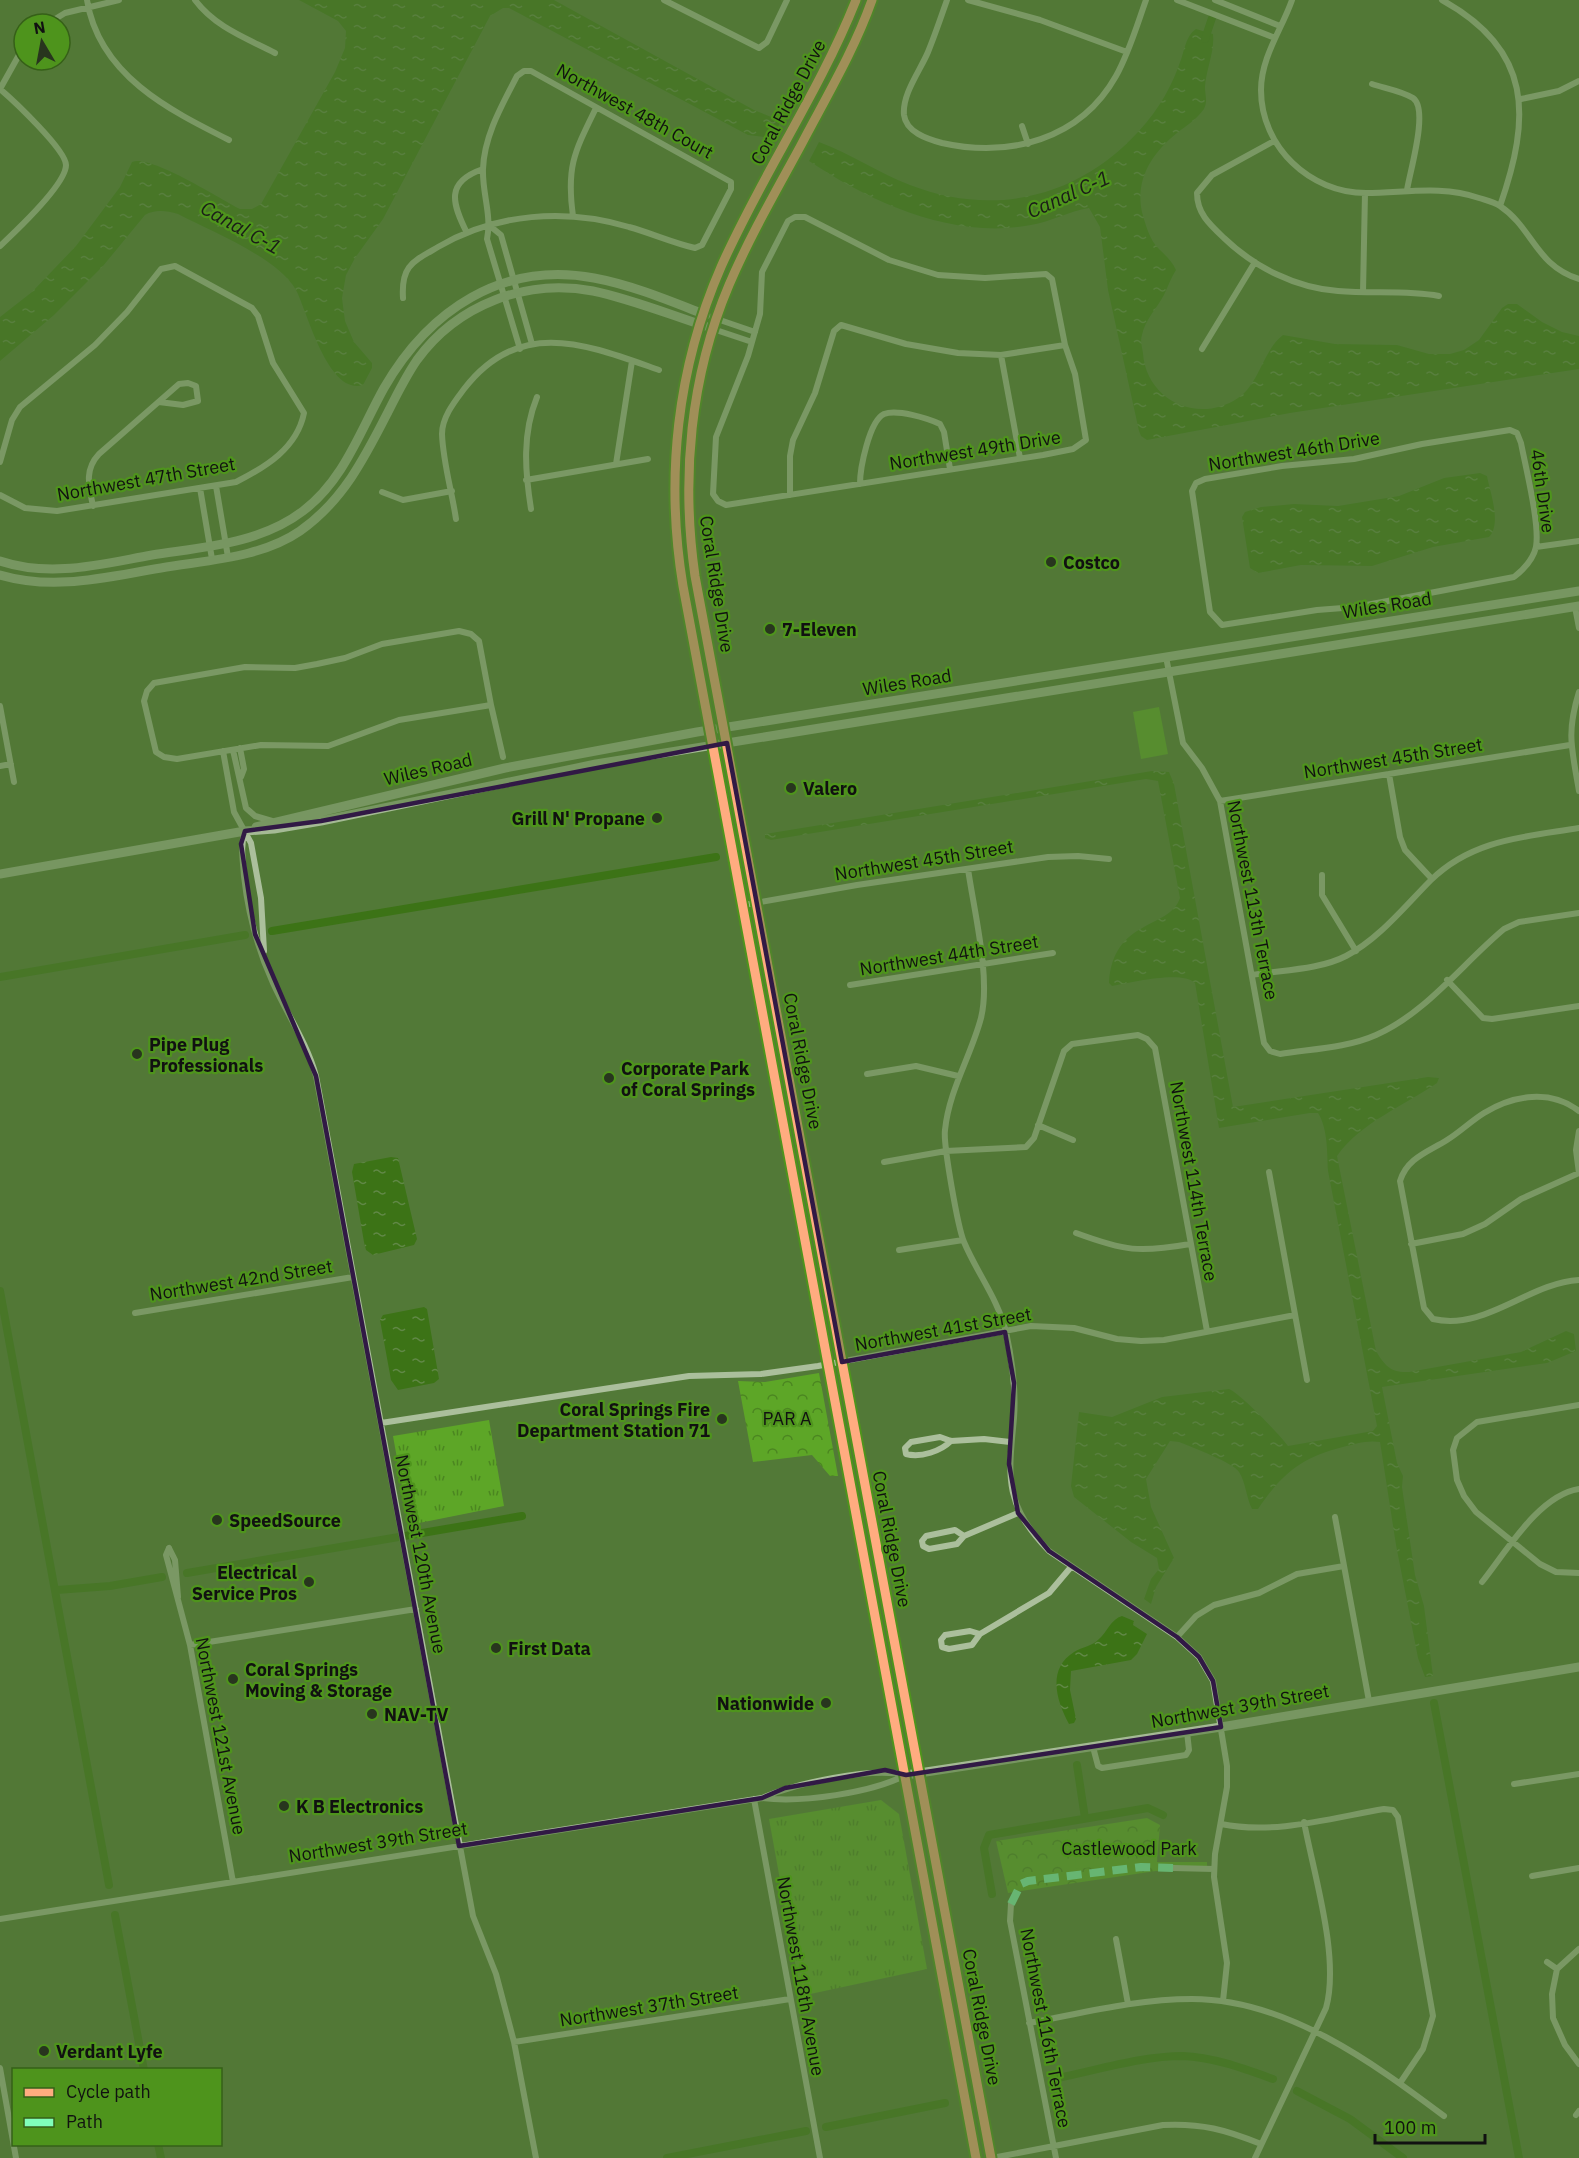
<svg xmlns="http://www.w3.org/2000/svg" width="1579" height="2158" font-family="'IBM Plex Sans',sans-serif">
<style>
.grass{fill:url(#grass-tufts)}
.park{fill:url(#park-crowns)}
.pitch{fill:#5da627}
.water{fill:url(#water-ripples)}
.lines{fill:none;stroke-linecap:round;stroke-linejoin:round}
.canal{stroke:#3c7316;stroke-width:8}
.street{stroke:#abbf9c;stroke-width:6}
.secondary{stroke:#a5ba95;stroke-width:9}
.quiet{stroke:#80ffba;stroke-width:8;stroke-dasharray:15 8;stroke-linecap:butt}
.cycleway-casing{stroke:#4e941c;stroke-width:13}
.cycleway{stroke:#ffac80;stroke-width:9}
.marked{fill:none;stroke:#311945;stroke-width:4.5;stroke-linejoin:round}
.poi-dot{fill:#28351e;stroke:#4e941c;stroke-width:2}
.labels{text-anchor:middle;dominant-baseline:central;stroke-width:4.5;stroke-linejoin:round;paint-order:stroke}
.street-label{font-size:18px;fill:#111;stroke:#4e941c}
.poi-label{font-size:18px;font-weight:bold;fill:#111;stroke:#4e941c;text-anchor:start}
.park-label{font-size:18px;fill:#111;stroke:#4e941c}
.water-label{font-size:20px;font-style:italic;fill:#1b1c19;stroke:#4e941c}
</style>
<defs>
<pattern id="grass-tufts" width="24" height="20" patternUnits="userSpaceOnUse" patternTransform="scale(1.5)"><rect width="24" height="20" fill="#5da627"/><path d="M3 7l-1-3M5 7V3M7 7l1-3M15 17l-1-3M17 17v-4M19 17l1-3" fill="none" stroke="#4b8620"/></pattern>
<pattern id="park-crowns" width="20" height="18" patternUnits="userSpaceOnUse" patternTransform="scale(1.5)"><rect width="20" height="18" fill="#5da627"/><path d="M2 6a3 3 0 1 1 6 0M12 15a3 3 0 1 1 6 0" fill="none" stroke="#4b8620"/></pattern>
<pattern id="water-ripples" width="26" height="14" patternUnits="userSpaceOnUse" patternTransform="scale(1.5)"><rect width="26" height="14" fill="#3c7316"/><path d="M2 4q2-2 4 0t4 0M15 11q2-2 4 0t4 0" fill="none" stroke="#618847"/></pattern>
</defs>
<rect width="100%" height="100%" fill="#527937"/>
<path class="grass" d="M 489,1420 L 504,1506 L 409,1525 L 393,1436 Z
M 881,1800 L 899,1814 L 927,1969 L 801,1996 L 769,1819 Z"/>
<path class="park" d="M 819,1373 L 838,1476 L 830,1476 L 812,1455 L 753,1462 L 738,1381 L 765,1382 Z
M 1147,1818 L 1160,1825 L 1157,1862 L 1207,1862 L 1207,1871 L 1156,1871 L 1008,1893 L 996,1841 Z"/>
<path class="pitch" d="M 1159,707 L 1168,754 L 1141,759 L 1133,712 Z
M 1093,1849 L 1094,1867 L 1076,1869 L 1075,1851 Z"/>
<path class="water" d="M 299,0 L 554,0 L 754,110 L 781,121 L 772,138 L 748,135 L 509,8 L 503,8 L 490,16 L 383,219 L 355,258 L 346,275 L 342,298 L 345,321 L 354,342 L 372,363 L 372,368 L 363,385 C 328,396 307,311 296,290 C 277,257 212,232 178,214 C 166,211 156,209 145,215 L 103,266 L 54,315 L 0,361 L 0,317 L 32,292 L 76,246 L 120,187 L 132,162 C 150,154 220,199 240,209 L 252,209 L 261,204 L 335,72 L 345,48 L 346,31 L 338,21 Z
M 1196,29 L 1213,34 C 1215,52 1206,69 1205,87 C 1205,95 1208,101 1204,109 C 1197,119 1186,126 1177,133 C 1152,153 1135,179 1142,212 C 1145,223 1150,241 1159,249 C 1166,256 1172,261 1176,270 C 1171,278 1168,286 1164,295 C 1157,308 1145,320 1142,335 C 1140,341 1142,347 1143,353 C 1146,400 1198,425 1238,398 C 1260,383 1263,350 1283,335 L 1335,344 L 1397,345 L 1429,354 L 1450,354 L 1464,350 L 1479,340 L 1502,308 L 1508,304 L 1517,304 L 1542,322 L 1562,332 L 1579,336 L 1579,369 L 1290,413 L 1147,440 L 1141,436 L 1139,431 L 1108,290 L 1100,227 L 1089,208 C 1069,211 1051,222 1031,225 C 954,240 872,203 809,161 L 819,142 C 851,154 879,173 910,185 C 1003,221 1094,192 1153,114 C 1164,99 1173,82 1179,65 C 1184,54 1185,36 1196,29 Z
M 1480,473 L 1487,476 C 1490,492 1502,524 1489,537 L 1433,547 L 1372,566 L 1301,565 L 1258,573 L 1250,568 L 1242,517 L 1245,512 L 1261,507 L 1294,504 L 1338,506 L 1399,496 L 1444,478 Z
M 1152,771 L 1169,772 L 1174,784 L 1233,1107 L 1428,1077 L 1439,1078 L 1437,1083 C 1404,1106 1361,1122 1337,1156 L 1376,1351 C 1385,1366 1391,1373 1409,1372 L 1521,1352 L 1566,1331 L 1574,1334 L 1576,1351 L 1547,1363 L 1382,1387 L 1397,1463 L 1403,1476 L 1402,1487 L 1415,1575 L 1424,1606 L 1433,1676 L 1425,1677 L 1418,1658 L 1396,1545 L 1380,1442 C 1367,1440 1355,1444 1343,1447 C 1300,1458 1282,1474 1258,1509 L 1252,1509 C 1246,1497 1246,1483 1239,1472 C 1234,1463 1191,1447 1179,1442 L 1170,1441 L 1146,1479 L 1151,1507 L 1174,1558 L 1156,1587 L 1151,1604 L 1144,1599 L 1151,1579 L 1159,1569 L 1157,1558 L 1131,1542 L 1074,1497 L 1071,1486 L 1079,1412 L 1112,1417 L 1162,1397 L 1229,1389 C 1240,1393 1279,1434 1288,1446 L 1373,1431 L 1377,1426 L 1328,1171 C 1327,1153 1328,1129 1318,1113 L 1310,1113 L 1219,1128 L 1195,983 C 1181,970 1131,983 1112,986 L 1109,983 C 1113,918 1169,930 1180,898 L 1158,781 L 1146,779 L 771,840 L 765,838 L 765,834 Z
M 391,1157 L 398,1158 L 417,1239 L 414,1245 L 373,1255 L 366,1250 L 364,1242 L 352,1172 L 354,1164 Z
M 424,1307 L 427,1309 L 439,1379 L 434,1383 L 398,1390 L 391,1380 L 380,1320 L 383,1315 Z
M 1122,1616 L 1134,1621 L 1133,1625 L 1147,1634 L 1137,1654 L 1131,1660 L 1071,1671 L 1070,1690 L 1076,1719 L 1074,1723 L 1069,1724 C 1056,1700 1047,1669 1074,1652 C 1082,1647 1093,1646 1099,1639 C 1107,1632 1111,1619 1122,1616 Z"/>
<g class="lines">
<path class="canal" d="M 1205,39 L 1212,18
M 272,931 L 716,857
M 0,977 L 245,935
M 0,1291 L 109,1885
M 187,1573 L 522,1516
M 57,1590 L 110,1586 L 162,1577
M 1434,1703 L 1519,2158
M 1077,1765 L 1085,1818
M 992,1894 L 984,1848 L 989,1835 L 1148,1808 L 1163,1815
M 115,1915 L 144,2070
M 1058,2078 C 1098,2070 1142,2056 1183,2056 C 1213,2057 1245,2069 1273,2079
M 1297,2091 L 1350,2119 L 1403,2158
M 826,2127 L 945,2103
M 158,2144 L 161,2158
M 667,2158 L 806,2131"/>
<path class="street" d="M 87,0 C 99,75 169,110 229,140
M 195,0 C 215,27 246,38 275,53
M 664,0 L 759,48 L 767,42 L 787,0
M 947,0 C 941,17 935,35 928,52 C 920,71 902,94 904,115 C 906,132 927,139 942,143 C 1009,158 1080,140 1116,76 C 1129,53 1137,25 1146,0
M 968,0 L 1040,20 L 1127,52
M 1177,0 L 1275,38
M 1215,0 L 1280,26
M 1292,0 C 1282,29 1261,57 1261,90 C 1261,147 1310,193 1366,193 C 1405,193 1441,185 1479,198 C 1485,200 1494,202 1500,206 C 1533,228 1535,265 1579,279
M 1442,0 C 1533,50 1531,117 1500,206
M 47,24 L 65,13 L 119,0
M 1372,84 C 1384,88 1402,91 1413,98 C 1429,109 1410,171 1407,190
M 0,89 L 24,46
M 1521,99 L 1559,91 L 1579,81
M 1022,126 L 1028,144
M 1274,141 L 1212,175 L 1197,193 C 1197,213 1209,224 1224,238 C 1254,267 1296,288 1338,291 C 1372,294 1406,290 1439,296
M 573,216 C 566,166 575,151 596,108
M 795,217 L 805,217 L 889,260 L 938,275 L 985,278 L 1046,274 L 1052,279 L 1065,345 L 1075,374 L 1086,440 L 1073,449 L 1043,455 L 726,505 L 718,501 L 713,494 L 716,437 L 748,356 L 760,314 L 762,272 L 788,221 Z
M 490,226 L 501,235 L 532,344
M 467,233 C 452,203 445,182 483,169
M 0,246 C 15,232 66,184 66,165 C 66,150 13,100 0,89
M 1363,292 L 1365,193
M 403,298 C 401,266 412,262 438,247 C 496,213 566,208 629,227 C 651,233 673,243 695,248 L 702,245 L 731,189 L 731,182 L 531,71 L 524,71 L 517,76 C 502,105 484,136 483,169 C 482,193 492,215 487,239 L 520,349
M 717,319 L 755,332
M 713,329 L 752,342
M 1202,349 L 1255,262
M 1001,355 L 1020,458
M 1510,430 L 1517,433 L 1521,443 C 1526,469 1540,524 1536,547 C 1533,560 1523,570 1514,577 L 1356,607 L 1317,610 L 1222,625 L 1210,612 L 1192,491 L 1196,483 L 1205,479 L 1282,466 L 1354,459 L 1422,444 Z
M 0,462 L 12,420 L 20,407 L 95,345 L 127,312 L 161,269 L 175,266 L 252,308 L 258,316 L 273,363 L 304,413 C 297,448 266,467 236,482 L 57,511 L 25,508 L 0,495
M 616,464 L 632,361
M 526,480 L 648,459
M 860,484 C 860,469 869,421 884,414 C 897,409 927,418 940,424 L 944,432 L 950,469
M 216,486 L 228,557
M 200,488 L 212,559
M 382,492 L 403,500 L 452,491
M 790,495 L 790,456 L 793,440 L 815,393 L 834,331 L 841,325 L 906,344 L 958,353 L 1001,355 L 1065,345
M 93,506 C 89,486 84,470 99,454 L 179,384 L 188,383 L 196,386 L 198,401 L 183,405 L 159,402
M 531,509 C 525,471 522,434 537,397
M 456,519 C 452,492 443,462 442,434 C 442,417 455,401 464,389 C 520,316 588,345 659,370
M 1536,547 L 1579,541
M 1575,607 L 1579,628
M 1166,657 L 1183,743 L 1202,768 L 1220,801 L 1264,1043 L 1270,1051 L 1280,1054 C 1311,1049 1347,1048 1376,1035 C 1426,1013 1462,964 1504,929 L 1519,922 L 1579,913
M 1579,692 C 1566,734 1572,749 1579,791
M 491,705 L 479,641 L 471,634 L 459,631 L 382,644 L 345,658 L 317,664 L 295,668 L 245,667 L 154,683 L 147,691 L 144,701 L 156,752 L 164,757 L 177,759 L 261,745 L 328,746 L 399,720 L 491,705 L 503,757
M 0,706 L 14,782
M 240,748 L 244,769 L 241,777
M 233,750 L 246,808 L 255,816 L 272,821
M 223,751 L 234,812 L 251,843 L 261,898 L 264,951
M 0,766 L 11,764
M 1389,774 L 1400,837 L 1405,850 L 1432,879
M 1220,801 L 1570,745
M 245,831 C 240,846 243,860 244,876 C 248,913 258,950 273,983 C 287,1014 307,1043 316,1076 L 473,1916 L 496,1974 L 514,2042 L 536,2158
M 968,869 C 974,911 991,978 981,1018 C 971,1056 949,1090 945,1130 C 943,1144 958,1228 964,1242 C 977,1273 998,1299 1006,1332 C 1012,1359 1016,1390 1014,1418 C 1008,1479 1004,1504 1049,1551 L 1177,1637 L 1199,1657 L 1213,1681 L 1227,1766 L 1227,1787 L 1215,1854 L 1214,1877 L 1227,1963 L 1223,2001
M 1322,875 L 1322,895 L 1356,951
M 744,905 L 857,885 L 1048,857 L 1078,856 L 1109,859
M 1252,975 C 1281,970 1319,970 1346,956 C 1379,939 1405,906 1431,880 C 1473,839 1525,837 1579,828
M 1447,980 L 1483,1018 L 1492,1019 L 1579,1006
M 850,985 L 1053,953
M 867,1074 L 916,1066 L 958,1076
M 1579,1111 C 1550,1089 1514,1095 1484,1113 C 1471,1121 1460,1132 1447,1140 C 1428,1152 1407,1158 1400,1181 L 1424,1308 L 1433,1319 C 1486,1331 1528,1283 1579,1280
M 1038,1125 L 1073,1140
M 1579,1131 L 1576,1150 L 1579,1173
M 884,1162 L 946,1151 L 1026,1147 L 1034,1138 L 1064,1051 L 1072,1044 L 1138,1035 L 1147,1039 L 1155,1048 L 1207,1331
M 1269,1172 L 1307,1380
M 1076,1233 C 1125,1251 1139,1253 1190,1244
M 1411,1244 L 1463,1234 L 1485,1224 L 1521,1199 L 1579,1173
M 899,1250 L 963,1240
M 135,1313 L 353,1277
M 1579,1405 L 1477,1422 L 1457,1438 L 1453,1450 L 1457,1480 L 1464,1496 L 1476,1512 L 1540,1564 L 1556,1572 L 1579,1573
M 381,1423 L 689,1376 L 761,1374 L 818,1366 L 1031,1326 L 1074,1328 L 1117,1339 L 1141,1341 L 1164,1340 L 1295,1315
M 951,1441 C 941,1451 921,1458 906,1454 L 905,1448 L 911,1442 L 940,1437 L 951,1441 L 984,1439 L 1010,1442
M 1335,1517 L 1369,1701
M 964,1536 L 957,1544 L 929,1549 L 923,1546 L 922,1541 L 926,1536 L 955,1530 L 964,1536 L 1018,1513
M 169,1548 L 166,1555 L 190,1645 L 233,1882
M 169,1548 L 175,1560 L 178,1597
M 1482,1582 C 1506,1552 1539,1495 1579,1489
M 980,1634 L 972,1645 L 949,1649 L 942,1647 L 941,1640 L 945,1635 L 970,1631 L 980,1634 L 1049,1593 L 1071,1567
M 1177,1637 L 1196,1616 L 1214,1605 L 1259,1593 L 1297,1574 L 1344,1566
M 190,1645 L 416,1609
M 1093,1747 L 1098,1766 L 1102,1768 L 1186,1755 L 1189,1750 L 1187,1732
M 1514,1784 L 1579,1774
M 762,1798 C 802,1803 871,1793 906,1775
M 754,1799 L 820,2158
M 1221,1824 C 1274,1835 1331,1818 1384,1809 L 1393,1810 L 1398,1817 L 1433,2016 L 1423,2049 L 1400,2083
M 1173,1868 L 1214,1869
M 1532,1876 L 1579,1868
M 1011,1904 L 1010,1921 L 1056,2158
M 0,1919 L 762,1798 C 797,1783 869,1767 906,1775
M 1116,1939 L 1128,2004
M 1579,1949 L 1557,1969 L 1552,1994 L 1553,2018 L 1565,2045 L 1579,2064
M 1547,1962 L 1557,1969
M 1029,2023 C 1083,2013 1137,1999 1192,1999 C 1286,1999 1372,2062 1444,2116
M 514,2042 L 790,1999
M 0,2068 L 16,2158
M 1576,2115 L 1579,2111
M 992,2158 L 1163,2125 C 1202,2123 1226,2130 1261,2144
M 1255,2158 L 1326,2008 C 1340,1958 1314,1875 1304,1822"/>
<path class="secondary" d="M 856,0 C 819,93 761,176 721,267 C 677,368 665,478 683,586 L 976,2158
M 872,0 C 854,51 825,99 800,147 C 775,193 749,238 729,285 C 690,377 681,478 695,576 L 991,2158
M 0,561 C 51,578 101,564 152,555 C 203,547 260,544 303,511 C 344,480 360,431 384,388 C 429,310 502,261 594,278 C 632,285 670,301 706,315
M 0,575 C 55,591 106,577 161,568 C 207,560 261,558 300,531 C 343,501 365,457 388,412 C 397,394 406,376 417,360 C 457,305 526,278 593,291 C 631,299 668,314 705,326
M 256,827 L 505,768 L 697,732 L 1579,591
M 0,874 L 245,831 L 274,829 L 321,821 L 596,764 L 1579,606
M 906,1775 L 1221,1727 L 1579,1667"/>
<path class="quiet" d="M 1011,1904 L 1021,1884 L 1028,1881 L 1141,1867 L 1173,1868"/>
<defs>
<path id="cycleway" d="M 856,0 C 819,93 761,176 721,267 C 677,368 665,478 683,586 L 976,2158
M 872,0 C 854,51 825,99 800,147 C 775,193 749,238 729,285 C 690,377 681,478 695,576 L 991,2158"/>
</defs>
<use href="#cycleway" class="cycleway-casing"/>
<use href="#cycleway" class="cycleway"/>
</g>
<path d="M0 0H1579V2158H0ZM 727,743 L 842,1362 L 1005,1332 L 1014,1383 L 1009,1464 L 1018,1513 L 1049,1551 L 1177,1637 L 1199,1657 L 1213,1681 L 1221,1727 L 906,1775 L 885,1770 L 785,1788 L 762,1798 L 459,1846 L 316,1076 L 255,934 L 241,844 L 245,831 L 321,821 Z" fill="#527937" fill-opacity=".55" fill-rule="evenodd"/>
<path class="marked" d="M 727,743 L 842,1362 L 1005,1332 L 1014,1383 L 1009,1464 L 1018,1513 L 1049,1551 L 1177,1637 L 1199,1657 L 1213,1681 L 1221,1727 L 906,1775 L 885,1770 L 785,1788 L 762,1798 L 459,1846 L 316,1076 L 255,934 L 241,844 L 245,831 L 321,821 Z"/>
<g class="poi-dot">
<circle cx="1051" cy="562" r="6"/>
<circle cx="770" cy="629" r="6"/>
<circle cx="791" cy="788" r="6"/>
<circle cx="657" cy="818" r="6"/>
<circle cx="137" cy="1054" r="6"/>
<circle cx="609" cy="1078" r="6"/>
<circle cx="722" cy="1419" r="6"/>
<circle cx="217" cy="1520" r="6"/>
<circle cx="309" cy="1582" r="6"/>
<circle cx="496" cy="1648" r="6"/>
<circle cx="233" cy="1679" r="6"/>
<circle cx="826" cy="1703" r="6"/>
<circle cx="372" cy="1714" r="6"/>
<circle cx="284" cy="1806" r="6"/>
<circle cx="44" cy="2051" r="6"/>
</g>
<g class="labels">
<g class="street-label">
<text transform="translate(788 102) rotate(-62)">Coral Ridge Drive</text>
<text transform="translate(635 111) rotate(29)">Northwest 48th Court</text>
<text transform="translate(975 450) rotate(-9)">Northwest 49th Drive</text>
<text transform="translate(1294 451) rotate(-9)">Northwest 46th Drive</text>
<text transform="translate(146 479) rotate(-10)">Northwest 47th Street</text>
<text transform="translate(1543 491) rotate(82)">46th Drive</text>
<text transform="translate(717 584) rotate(81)">Coral Ridge Drive</text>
<text transform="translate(1387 605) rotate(-9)">Wiles Road</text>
<text transform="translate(907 682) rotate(-9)">Wiles Road</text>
<text transform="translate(1393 758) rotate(-9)">Northwest 45th Street</text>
<text transform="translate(428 769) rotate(-13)">Wiles Road</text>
<text transform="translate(924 860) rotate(-9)">Northwest 45th Street</text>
<text transform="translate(1253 900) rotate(79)">Northwest 113th Terrace</text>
<text transform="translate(949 955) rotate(-9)">Northwest 44th Street</text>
<text transform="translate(803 1061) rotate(79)">Coral Ridge Drive</text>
<text transform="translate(1194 1181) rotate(80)">Northwest 114th Terrace</text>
<text transform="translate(241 1280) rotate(-9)">Northwest 42nd Street</text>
<text transform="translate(943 1329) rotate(-10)">Northwest 41st Street</text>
<text transform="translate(892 1539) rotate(79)">Coral Ridge Drive</text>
<text transform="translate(421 1554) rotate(79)">Northwest 120th Avenue</text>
<text transform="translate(1240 1706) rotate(-10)">Northwest 39th Street</text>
<text transform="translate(221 1736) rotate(79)">Northwest 121st Avenue</text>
<text transform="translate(378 1842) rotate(-9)">Northwest 39th Street</text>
<text transform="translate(801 1976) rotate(80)">Northwest 118th Avenue</text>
<text transform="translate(649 2006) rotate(-9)">Northwest 37th Street</text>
<text transform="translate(982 2017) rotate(79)">Coral Ridge Drive</text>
<text transform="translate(1046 2028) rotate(79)">Northwest 116th Terrace</text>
</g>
<g class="poi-label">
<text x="1063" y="562">Costco</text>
<text x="782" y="629">7-Eleven</text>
<text x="803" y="788">Valero</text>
<text x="645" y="818" text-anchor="end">Grill N' Propane</text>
<text x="149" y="1044">Pipe Plug<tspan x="149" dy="21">Professionals</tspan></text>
<text x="621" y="1068">Corporate Park<tspan x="621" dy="21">of Coral Springs</tspan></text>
<text x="710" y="1409" text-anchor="end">Coral Springs Fire<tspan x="710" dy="21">Department Station 71</tspan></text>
<text x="229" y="1520">SpeedSource</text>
<text x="297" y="1572" text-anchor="end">Electrical<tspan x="297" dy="21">Service Pros</tspan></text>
<text x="508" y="1648">First Data</text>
<text x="245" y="1669">Coral Springs<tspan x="245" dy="21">Moving &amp; Storage</tspan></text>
<text x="814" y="1703" text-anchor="end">Nationwide</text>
<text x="384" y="1714">NAV-TV</text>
<text x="296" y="1806">K B Electronics</text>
<text x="56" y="2051">Verdant Lyfe</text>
</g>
<g class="park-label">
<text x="787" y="1418">PAR A</text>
<text x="1129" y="1848">Castlewood Park</text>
</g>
<g class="water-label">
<text transform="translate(1068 194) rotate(-24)">Canal C-1</text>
<text transform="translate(241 227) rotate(29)">Canal C-1</text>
</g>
</g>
<rect x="12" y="2068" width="210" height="78" fill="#4e941c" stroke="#366018" stroke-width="1.5"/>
<rect x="24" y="2088" width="30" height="9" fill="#ffac80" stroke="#366018" stroke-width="1.5"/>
<text x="66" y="2098" font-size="18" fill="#111111">Cycle path</text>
<rect x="24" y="2118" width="30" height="9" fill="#80ffba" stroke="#366018" stroke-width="1.5"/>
<text x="66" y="2128" font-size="18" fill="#111111">Path</text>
<g transform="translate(42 42) rotate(350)"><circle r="28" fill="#4e941c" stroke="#366018" stroke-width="1.5"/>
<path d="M0-4.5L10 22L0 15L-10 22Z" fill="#28351e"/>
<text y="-9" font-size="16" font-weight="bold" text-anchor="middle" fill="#111111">N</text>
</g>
<path d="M1375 2134v9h110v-9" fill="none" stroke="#111111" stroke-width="3"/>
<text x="1384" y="2134" font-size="18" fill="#111111" stroke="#4e941c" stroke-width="4.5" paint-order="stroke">100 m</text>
</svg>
